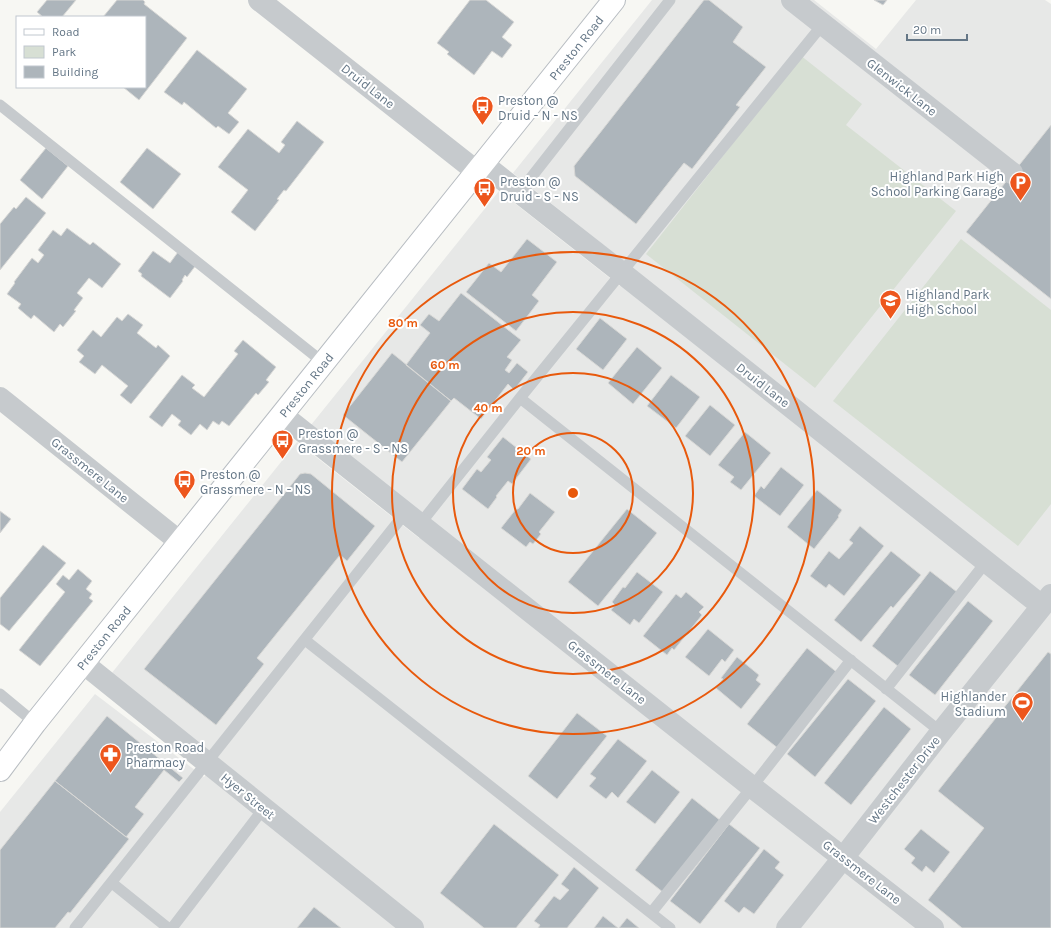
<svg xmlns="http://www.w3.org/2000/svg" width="1051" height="928" font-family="Karla,sans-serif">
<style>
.built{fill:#e7e8e7}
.green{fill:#d7dfd4}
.building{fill:#adb5bb;stroke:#d8d8d6}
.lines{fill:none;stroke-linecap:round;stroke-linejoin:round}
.secondary-casing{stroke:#b8bdc2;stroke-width:24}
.lane{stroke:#c6cacd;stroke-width:11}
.street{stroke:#c6cacd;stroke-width:22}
.secondary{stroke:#fff;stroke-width:22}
.ring{fill:none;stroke:#e8590c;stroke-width:2}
.labels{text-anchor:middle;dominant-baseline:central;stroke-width:4;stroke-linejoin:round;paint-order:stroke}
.street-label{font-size:13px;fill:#647686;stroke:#fff}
.poi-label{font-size:13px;fill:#647686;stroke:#fff;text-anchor:start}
.centre{fill:#e8590c;stroke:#fff;stroke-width:2}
.ring-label{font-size:12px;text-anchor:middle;font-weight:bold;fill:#e8590c;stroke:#fff;stroke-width:4;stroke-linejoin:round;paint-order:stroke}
</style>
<rect width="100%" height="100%" fill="#f7f7f3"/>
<path class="built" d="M 652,0 L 814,0 L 876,49 L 916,0 L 1045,0 L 1051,4 L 1051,928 L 0,928 L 0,812 L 95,694 L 204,777 L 217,761 L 111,674 L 297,442 L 419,538 L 433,522 L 311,425 L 499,191 L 620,286 L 634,269 L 513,173 Z"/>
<path class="green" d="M 800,55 L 862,104 L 846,125 L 956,211 L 815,388 L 646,254 L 785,77 Z
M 961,239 L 1051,310 L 1051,504 L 1018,546 L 833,401 Z"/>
<path class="building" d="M 47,0 L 76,0 L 62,17 L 43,17 L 37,12 Z
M 117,0 L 143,0 L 145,2 L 144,4 L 187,38 L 139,100 L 123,87 L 145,87 L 145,17 L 103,17 Z
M 470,0 L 486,0 L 514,22 L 502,37 L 512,45 L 502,58 L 492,51 L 474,75 L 447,54 L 449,52 L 437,43 Z
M 704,0 L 709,0 L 743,27 L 733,42 L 766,67 L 736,105 L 740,107 L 692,169 L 684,163 L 636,224 L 575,176 L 574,166 Z
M 874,0 L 887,0 L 883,5 Z
M 197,50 L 247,89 L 228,113 L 239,122 L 229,134 L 218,126 L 216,128 L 184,102 L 182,105 L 164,92 Z
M 297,121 L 324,142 L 286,191 L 284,190 L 277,199 L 279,200 L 255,231 L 231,212 L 248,190 L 218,167 L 248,129 L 279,153 L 285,145 L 281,142 Z
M 1051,125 L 1051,299 L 966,232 Z
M 46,148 L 68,166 L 42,199 L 20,180 Z
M 147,148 L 181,174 L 153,209 L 120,182 Z
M 26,197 L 46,213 L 0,270 L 0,224 L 14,207 L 16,209 Z
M 67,228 L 90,245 L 93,242 L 121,264 L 102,288 L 89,278 L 77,293 L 83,298 L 74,310 L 76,311 L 63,327 L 60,324 L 54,332 L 34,315 L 31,319 L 18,308 L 21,304 L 7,294 L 15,283 L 14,282 L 32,258 L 38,263 L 44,255 L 38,250 L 53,230 L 61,236 Z
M 527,239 L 557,262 L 532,295 L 539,301 L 516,331 L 466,292 L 489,263 L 501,272 Z
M 153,251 L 170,263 L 178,252 L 196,265 L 187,277 L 185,275 L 182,280 L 183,281 L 170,298 L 141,276 L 142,274 L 138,271 Z
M 461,293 L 521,340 L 507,357 L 512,360 L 505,370 L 509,373 L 517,363 L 528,372 L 514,390 L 508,384 L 481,419 L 454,398 L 451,401 L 406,365 L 430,333 L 420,325 L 429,314 L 439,321 Z
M 128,314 L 143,325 L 137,333 L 156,348 L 158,345 L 170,356 L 131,404 L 120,395 L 128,386 L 102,365 L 95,374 L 79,362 L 84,356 L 77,350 L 93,330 L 101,337 L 117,317 L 122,321 Z
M 600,318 L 627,339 L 603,370 L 576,349 Z
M 243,340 L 276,367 L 266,380 L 269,382 L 258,395 L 256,393 L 229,426 L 222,421 L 219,425 L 213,421 L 207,430 L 200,424 L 191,435 L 178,425 L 181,421 L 172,414 L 162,427 L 149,417 L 182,375 L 195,385 L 192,388 L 204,397 L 238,354 L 234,351 Z
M 637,347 L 662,368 L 633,404 L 608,383 Z
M 392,353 L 451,401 L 402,462 L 343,415 Z
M 671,375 L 700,397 L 676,428 L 647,406 Z
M 710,405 L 735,425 L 710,456 L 685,436 Z
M 745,432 L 771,453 L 741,490 L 730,482 L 734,477 L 718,465 Z
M 503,437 L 531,459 L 512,484 L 508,481 L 496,496 L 497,497 L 488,509 L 462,489 L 477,469 L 481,472 L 491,460 L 487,457 Z
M 781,467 L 804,485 L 780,516 L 754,496 L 761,486 L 764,489 Z
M 305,473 L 311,474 L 375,526 L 347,561 L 340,555 L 257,658 L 264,664 L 216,725 L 144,669 L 300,474 Z
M 817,490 L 842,510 L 838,516 L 839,517 L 814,549 L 787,527 Z
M 530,493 L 555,512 L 539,532 L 541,534 L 533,544 L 530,542 L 526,547 L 501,528 L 516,509 L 518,509 Z
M 627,509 L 657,533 L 598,606 L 568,582 Z
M 0,511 L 11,519 L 0,533 Z
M 860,526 L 884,546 L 844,596 L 829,584 L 826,588 L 810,576 L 829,551 L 839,559 L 853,543 L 849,540 Z
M 43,545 L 66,563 L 9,631 L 0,624 L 0,598 Z
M 891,551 L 921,575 L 893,608 L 891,606 L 861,642 L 834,620 Z
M 78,569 L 92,581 L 86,589 L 92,594 L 89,598 L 93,601 L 40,666 L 19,650 L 65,592 L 56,584 L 63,575 L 69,580 Z
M 930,571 L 957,592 L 899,667 L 872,646 Z
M 637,572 L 663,592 L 639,623 L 634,619 L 630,625 L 611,610 L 615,605 L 612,602 L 623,587 L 625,588 Z
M 686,592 L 704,607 L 699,612 L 702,615 L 674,650 L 672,648 L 667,655 L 643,636 L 676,594 L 681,598 Z
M 968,601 L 993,621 L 935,695 L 909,675 Z
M 708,629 L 734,650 L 725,662 L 722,659 L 709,676 L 685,657 Z
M 807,648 L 839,674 L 779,749 L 747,724 Z
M 1048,652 L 1051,654 L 1051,928 L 962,928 L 928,900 L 984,828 L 938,791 Z
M 737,657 L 759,675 L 756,680 L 761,684 L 741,709 L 716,688 L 723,679 L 721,678 Z
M 848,679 L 876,701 L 815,777 L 787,754 Z
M 884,707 L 911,729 L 851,805 L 824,783 Z
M 577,713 L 607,736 L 557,799 L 528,776 Z
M 107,716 L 183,778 L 179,782 L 164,770 L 135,807 L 144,814 L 126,837 L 55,781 Z
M 618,739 L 647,761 L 618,798 L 612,792 L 606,799 L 589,786 L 596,778 L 590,774 Z
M 652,770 L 680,792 L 655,824 L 626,802 Z
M 55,781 L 129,839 L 70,913 L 68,912 L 55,928 L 0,928 L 0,850 Z
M 692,798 L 721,821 L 664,893 L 635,870 Z
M 494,824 L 559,875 L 516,928 L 484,928 L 440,893 Z
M 729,824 L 760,848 L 700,924 L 670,901 Z
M 921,829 L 950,852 L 934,873 L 926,866 L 922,872 L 911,863 L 915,858 L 904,849 Z
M 764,849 L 780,862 L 775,868 L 784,875 L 754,914 L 744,907 L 739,913 L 724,901 Z
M 574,867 L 599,888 L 567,928 L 538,928 L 540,925 L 534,921 L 554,896 L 560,900 L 569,890 L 561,884 Z
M 314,907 L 341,928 L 297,928 Z
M 603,916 L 618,928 L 594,928 Z
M 627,918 L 639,928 L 619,928 Z"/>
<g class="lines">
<defs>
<g id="secondary">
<path id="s1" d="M 0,770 L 35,723 L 614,0"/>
</g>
</defs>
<use href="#secondary" class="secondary-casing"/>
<path class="lane" d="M 0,105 L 324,363
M 519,193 L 670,0
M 520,398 L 941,732
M 420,524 L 520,398 L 823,24
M 305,640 L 670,928
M 886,689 L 986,562
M 0,694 L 35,723
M 112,883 L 168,928
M 651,913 L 752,787 L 851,660
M 75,928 L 406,512
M 172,928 L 264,808"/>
<path class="street" d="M 259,0 L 476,171
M 792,0 L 1012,173
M 483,164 L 622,273 L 1042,606
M 0,398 L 180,542
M 282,415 L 752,787 L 933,928
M 83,663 L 413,928
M 787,928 L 843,858 L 941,732 L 1051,595"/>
<use href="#secondary" class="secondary"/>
</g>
<g class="ring">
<circle cx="573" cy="493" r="60"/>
<circle cx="573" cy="493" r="120"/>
<circle cx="573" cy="493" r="181"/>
<circle cx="573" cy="493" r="241"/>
</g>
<defs>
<symbol id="bus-pin" viewBox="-11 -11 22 30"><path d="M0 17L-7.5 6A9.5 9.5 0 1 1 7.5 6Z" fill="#ed561d" stroke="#fff"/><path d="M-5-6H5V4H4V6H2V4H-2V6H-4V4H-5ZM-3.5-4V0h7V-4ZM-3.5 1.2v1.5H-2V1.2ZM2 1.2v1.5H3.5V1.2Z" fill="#fff"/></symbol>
<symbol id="parking-pin" viewBox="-11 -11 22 30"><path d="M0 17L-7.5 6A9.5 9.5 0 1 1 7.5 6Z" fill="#ed561d" stroke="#fff"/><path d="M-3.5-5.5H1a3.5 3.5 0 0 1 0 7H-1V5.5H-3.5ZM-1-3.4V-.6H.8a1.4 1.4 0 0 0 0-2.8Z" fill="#fff"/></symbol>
<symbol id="school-pin" viewBox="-11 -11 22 30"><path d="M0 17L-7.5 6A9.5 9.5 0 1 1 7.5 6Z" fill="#ed561d" stroke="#fff"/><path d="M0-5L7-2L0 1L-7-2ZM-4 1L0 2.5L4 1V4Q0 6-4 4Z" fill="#fff"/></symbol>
<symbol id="stadium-pin" viewBox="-11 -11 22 30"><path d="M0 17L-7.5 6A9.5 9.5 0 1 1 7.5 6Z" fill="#ed561d" stroke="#fff"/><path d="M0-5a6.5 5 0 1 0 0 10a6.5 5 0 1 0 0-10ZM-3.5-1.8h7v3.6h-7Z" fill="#fff"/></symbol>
<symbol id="pharmacy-pin" viewBox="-11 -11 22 30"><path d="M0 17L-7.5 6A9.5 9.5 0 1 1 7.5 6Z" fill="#ed561d" stroke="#fff"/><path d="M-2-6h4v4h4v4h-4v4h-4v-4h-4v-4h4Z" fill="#fff"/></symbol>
</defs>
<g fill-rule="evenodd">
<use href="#bus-pin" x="470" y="94" width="25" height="34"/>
<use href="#parking-pin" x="1008" y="170" width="25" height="34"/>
<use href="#bus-pin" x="472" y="176" width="25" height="34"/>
<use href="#school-pin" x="878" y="288" width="25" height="34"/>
<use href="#bus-pin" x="270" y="428" width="25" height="34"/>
<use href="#bus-pin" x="172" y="468" width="25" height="34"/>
<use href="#stadium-pin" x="1010" y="690" width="25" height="34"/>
<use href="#pharmacy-pin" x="98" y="742" width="25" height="34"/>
</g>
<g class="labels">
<g class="street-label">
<text stroke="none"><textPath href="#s1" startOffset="924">Preston Road</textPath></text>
<text transform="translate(368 86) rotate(38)">Druid Lane</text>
<text transform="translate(902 87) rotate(38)">Glenwick Lane</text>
<text stroke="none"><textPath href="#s1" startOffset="492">Preston Road</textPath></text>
<text transform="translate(763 385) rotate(38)">Druid Lane</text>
<text transform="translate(90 470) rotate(39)">Grassmere Lane</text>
<text stroke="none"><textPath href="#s1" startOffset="168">Preston Road</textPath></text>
<text transform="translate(607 672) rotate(38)">Grassmere Lane</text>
<text transform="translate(904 780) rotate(-52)">Westchester Drive</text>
<text transform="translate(248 796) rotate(39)">Hyer Street</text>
<text transform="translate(862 872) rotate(38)">Grassmere Lane</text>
</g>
<g class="poi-label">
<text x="498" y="100">Preston @<tspan x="498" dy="15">Druid - N - NS</tspan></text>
<text x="1004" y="176" text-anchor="end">Highland Park High<tspan x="1004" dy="15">School Parking Garage</tspan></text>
<text x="500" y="181">Preston @<tspan x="500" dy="15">Druid - S - NS</tspan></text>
<text x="906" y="294">Highland Park<tspan x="906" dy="15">High School</tspan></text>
<text x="298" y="433">Preston @<tspan x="298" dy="15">Grassmere - S - NS</tspan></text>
<text x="200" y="474">Preston @<tspan x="200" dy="15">Grassmere - N - NS</tspan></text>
<text x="1006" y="696" text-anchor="end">Highlander<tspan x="1006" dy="15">Stadium</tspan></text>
<text x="126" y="747">Preston Road<tspan x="126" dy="15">Pharmacy</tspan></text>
</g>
</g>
<circle cx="573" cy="493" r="6" class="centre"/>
<g class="ring-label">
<text x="403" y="327">80 m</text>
<text x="445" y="369">60 m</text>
<text x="488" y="412">40 m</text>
<text x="531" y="455">20 m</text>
</g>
<rect x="16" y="16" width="130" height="72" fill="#ffffff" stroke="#c1c8cf"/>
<rect x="24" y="29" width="20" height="6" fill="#ffffff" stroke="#c1c8cf"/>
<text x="52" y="36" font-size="12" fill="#647686">Road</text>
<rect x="24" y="46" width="20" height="12" fill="#d7dfd4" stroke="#c1c8cf"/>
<text x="52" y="56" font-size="12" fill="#647686">Park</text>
<rect x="24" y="66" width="20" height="12" fill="#adb5bb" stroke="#c1c8cf"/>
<text x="52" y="76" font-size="12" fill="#647686">Building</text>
<path d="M907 34v6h60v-6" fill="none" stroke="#647686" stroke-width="2"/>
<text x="913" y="34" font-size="12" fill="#647686" stroke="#ffffff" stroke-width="3" paint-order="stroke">20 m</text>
</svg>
